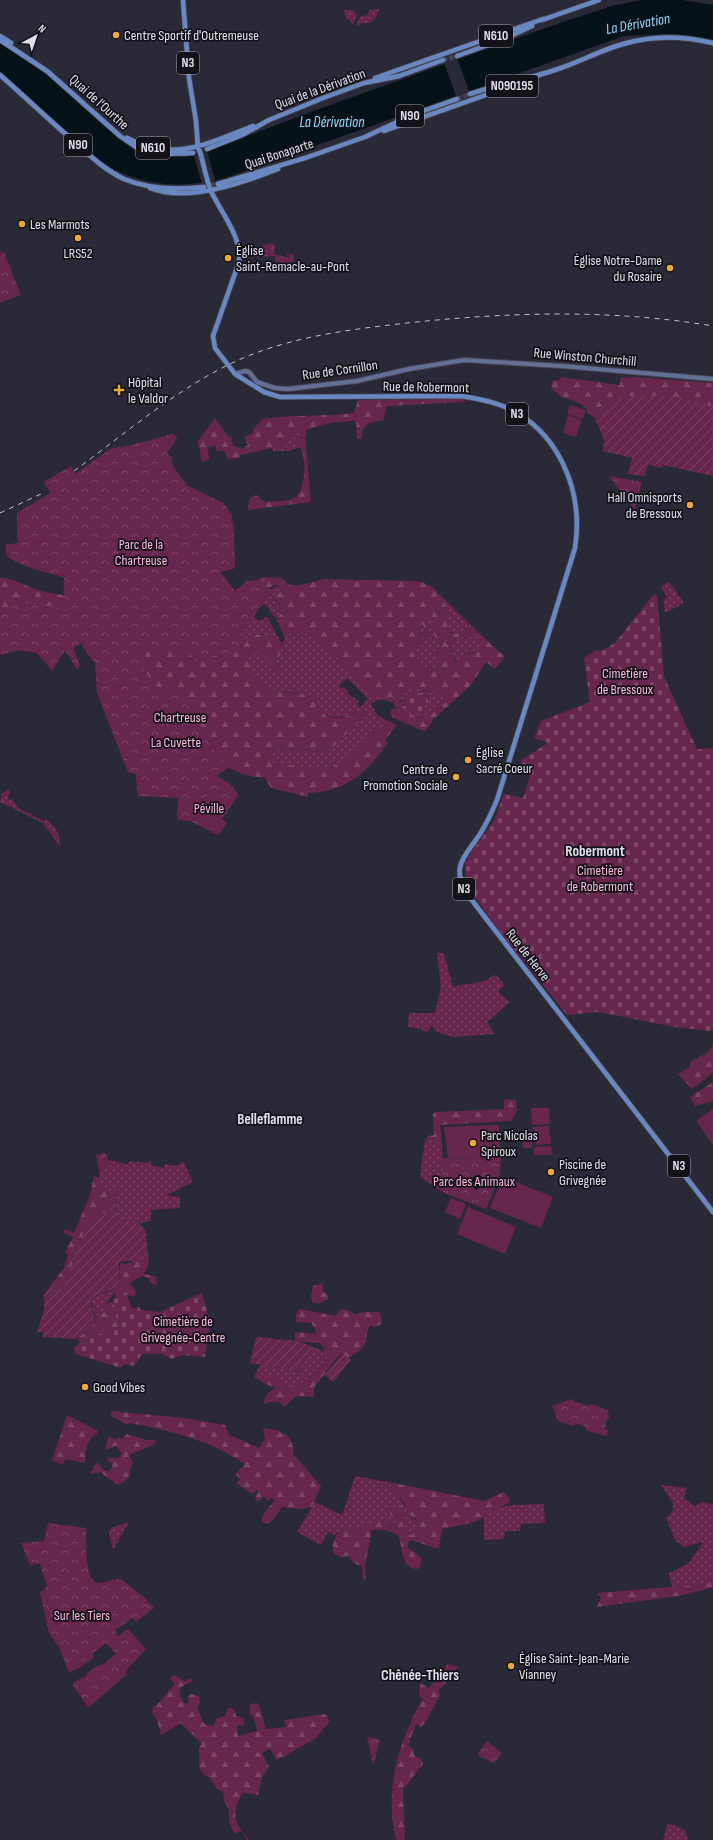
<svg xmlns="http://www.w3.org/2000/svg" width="713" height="1840" font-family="'Sofia Sans Condensed',sans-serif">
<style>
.grass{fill:url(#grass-dots);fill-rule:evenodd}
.forest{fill:url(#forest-firs);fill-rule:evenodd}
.cemetery{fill:url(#cemetery-stones)}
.park{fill:url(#park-crowns)}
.garden{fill:url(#garden-furrows)}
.pitch{fill:#67264c}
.water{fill:#051218}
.pier{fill:#2a2938}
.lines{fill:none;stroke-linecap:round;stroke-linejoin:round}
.primary-tunnel{stroke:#454453;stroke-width:4.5;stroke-dasharray:4.5 2;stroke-linecap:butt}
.secondary-casing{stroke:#494754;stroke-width:6}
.primary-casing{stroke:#494754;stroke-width:6}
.secondary{stroke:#617094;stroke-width:4}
.primary{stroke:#6987c0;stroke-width:4.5}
.rail{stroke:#c1c0cb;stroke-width:1;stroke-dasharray:5 5;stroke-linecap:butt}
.primary-bridge-casing{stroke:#494754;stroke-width:6;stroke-linecap:butt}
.primary-bridge{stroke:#6987c0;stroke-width:4.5}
.poi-dot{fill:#eba93a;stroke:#131219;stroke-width:1.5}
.labels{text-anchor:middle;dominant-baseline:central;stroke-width:3.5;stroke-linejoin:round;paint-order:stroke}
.shield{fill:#131219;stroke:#a3a2ab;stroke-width:1}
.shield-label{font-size:13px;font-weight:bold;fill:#e1e0ea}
.poi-label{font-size:14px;fill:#e1e0ea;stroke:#131219;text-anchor:start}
.street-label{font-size:14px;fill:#e1e0ea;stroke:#131219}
.park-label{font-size:14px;fill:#febadc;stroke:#131219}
.water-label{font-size:15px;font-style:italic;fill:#90dafe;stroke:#131219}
.neighbourhood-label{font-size:15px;font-weight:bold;fill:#e1e0ea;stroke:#131219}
</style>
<defs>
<pattern id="grass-dots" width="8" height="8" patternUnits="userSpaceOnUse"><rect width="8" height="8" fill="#67264c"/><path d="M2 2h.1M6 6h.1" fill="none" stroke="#7c4566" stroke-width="1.8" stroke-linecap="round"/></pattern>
<pattern id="forest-firs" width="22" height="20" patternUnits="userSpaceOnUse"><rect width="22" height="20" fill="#67264c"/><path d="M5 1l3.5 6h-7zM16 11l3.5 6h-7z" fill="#7c4566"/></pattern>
<pattern id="cemetery-stones" width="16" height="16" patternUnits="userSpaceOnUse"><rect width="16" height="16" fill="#67264c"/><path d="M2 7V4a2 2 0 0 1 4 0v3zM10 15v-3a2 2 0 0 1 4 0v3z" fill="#7c4566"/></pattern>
<pattern id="park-crowns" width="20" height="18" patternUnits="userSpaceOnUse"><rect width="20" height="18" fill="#67264c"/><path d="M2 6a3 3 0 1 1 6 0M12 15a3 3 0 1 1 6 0" fill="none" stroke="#7c4566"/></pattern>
<pattern id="garden-furrows" width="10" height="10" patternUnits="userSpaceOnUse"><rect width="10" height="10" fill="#67264c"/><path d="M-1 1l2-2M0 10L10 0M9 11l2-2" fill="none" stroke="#7c4566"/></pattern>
</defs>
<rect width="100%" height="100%" fill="#2a2938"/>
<path class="grass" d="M 379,9 L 376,18 L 370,23 L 360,23 L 360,26 L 356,25 L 360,17 L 367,15 L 370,10 Z
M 344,10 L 353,10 L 357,16 L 353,24 L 346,18 Z
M 307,429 L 305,436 L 296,440 L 301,447 L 288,451 L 273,451 L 272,448 L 281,446 L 294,433 Z
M 669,582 L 684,603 L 665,613 L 663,600 L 667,597 L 661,587 L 666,583 Z
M 287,584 L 300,586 L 279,592 L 271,599 L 279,602 L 278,609 L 282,613 L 286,637 L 292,632 L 310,634 L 339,658 L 337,663 L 409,686 L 443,695 L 446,702 L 435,711 L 420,718 L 410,715 L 392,716 L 400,721 L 392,717 L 390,713 L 392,709 L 400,707 L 416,714 L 428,703 L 428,700 L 424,697 L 429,698 L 427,695 L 409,693 C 390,715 388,690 371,704 L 377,715 L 386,720 C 373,734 352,761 333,767 C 325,770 282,765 271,764 L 273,749 L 328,752 L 366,713 L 355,712 C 342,719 331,720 318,710 L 315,696 L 265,689 L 260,684 L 246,660 L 256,651 C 266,652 270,663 275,671 L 280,666 L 274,662 L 279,656 L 262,634 C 250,636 243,638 238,650 L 205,638 L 256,609 L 269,591 L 275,587 ZM 264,604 L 268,607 L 271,613 L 276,618 L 285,638 L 282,644 L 267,617 L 259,621 L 254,617 L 258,609 ZM 347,678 L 368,699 L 361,707 L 357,704 L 359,702 L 354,697 L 352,698 L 344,687 L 342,689 L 339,686 Z
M 445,600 L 471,625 L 458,634 L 448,632 Z
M 434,613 L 435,638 L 439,638 L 441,645 L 436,650 L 439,668 L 424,671 L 419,667 L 416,649 L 422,640 L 419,626 L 423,624 L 426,638 L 429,636 L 426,617 Z
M 478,632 L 481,635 L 477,641 L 483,649 L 472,653 L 465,654 L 461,662 L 457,663 L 449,646 L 458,637 L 467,638 Z
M 7,790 L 10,791 L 8,799 L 13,800 L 18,808 L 44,821 L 46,819 C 53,825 59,831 60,841 L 58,843 L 60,843 L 60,846 L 43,823 L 0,802 L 2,794 Z
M 437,952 L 444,954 L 453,987 C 468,982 482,985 494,975 L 497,976 L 505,985 L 500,989 L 499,993 L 510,1002 L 487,1022 L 495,1034 L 452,1037 L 435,1031 L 432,1025 L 427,1033 L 421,1029 L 408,1027 L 409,1013 L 435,1013 L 441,987 Z
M 425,1139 L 442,1142 L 444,1193 L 420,1177 Z
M 108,1160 L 127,1164 L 131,1161 L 147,1163 L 151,1160 L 151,1165 L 164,1168 L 165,1164 L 176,1166 L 184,1162 L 193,1182 L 167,1195 L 180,1197 L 180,1208 L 151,1210 L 151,1221 L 140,1223 L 117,1219 L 116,1196 L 119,1187 L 107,1193 L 100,1188 L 99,1171 Z
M 114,1290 L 115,1292 L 107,1303 L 105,1312 L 95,1316 L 90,1298 Z
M 313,1347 L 324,1352 L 327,1356 C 319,1378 305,1381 285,1389 L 254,1377 L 260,1365 L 298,1371 Z
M 355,1476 L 394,1483 L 390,1486 C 398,1494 403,1504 408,1513 C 410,1517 416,1519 419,1524 L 417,1532 L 411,1535 L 404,1532 L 402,1505 L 397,1506 L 390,1509 L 398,1518 L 398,1524 L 372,1525 L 358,1530 L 343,1529 L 335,1535 L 328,1532 L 321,1545 L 297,1532 L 315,1502 L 342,1515 Z
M 661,1485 L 687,1488 L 684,1498 L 695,1506 L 703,1502 L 713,1505 L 713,1580 L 706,1584 L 672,1587 L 669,1573 L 689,1563 L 703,1542 L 684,1547 L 675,1540 L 666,1518 L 673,1511 L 673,1503 Z
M 544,1504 L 545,1523 L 521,1524 L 520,1531 L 505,1531 L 504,1539 L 484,1540 L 484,1517 C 501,1502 522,1505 544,1504 Z
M 129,1522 L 113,1550 L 109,1532 L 111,1528 Z
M 668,1823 L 685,1830 L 688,1840 L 663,1840 Z"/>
<path class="forest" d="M 561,377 L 620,385 L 621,378 L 636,377 L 713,383 L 713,407 L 603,405 L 594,417 L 588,413 C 584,402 574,401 564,398 C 559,396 556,391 551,389 L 552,381 L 560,380 Z
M 463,399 L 465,402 L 387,406 L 383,420 L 369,423 L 362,430 L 362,439 L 357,439 L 356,421 L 334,422 L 294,433 L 293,439 L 281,446 L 240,455 L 239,458 L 227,459 L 225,451 L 216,451 L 216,446 L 208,447 L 209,460 L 202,462 L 198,441 L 215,418 L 228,436 L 231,436 L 233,445 L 241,449 L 248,445 L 244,437 L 253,433 C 253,426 259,424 263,419 C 293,414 324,417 354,413 L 358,400 Z
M 173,434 L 177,438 L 167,454 L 172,458 L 172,464 L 175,469 L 188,486 L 223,503 L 232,515 L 231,521 L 233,521 L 235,568 L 220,572 L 235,591 L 247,581 L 254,581 L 265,577 L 281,578 L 286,581 L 287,584 L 283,586 L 275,585 L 271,587 L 268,594 L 258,605 L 250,622 L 239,631 L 238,650 C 239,646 241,642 244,639 C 254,632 281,633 281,651 C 281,655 277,658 274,662 L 283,669 L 283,671 L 275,671 L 262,652 L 256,652 L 247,660 L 260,684 L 265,689 L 315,696 L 318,710 C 337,725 344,716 362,710 L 366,714 L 328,752 L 273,749 L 271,764 L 332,768 L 356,751 L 386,720 L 397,725 L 385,740 L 388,743 C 367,773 345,792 308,793 L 308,797 L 271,788 L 265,778 L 244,775 L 229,768 L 191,789 L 138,796 L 136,774 L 128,772 L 97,692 L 95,662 L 90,657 L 81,643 L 73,648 L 80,666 L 77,669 L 65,650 L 52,670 L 37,653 L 20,650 L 0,655 L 0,578 C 9,576 28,587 38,590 C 47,593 55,594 64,595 L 64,577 C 52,574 16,565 9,557 C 5,554 6,549 6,545 L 18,543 L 17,513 L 51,493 L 44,482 L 71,466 L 75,474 L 120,448 Z
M 305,436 L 311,502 L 248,510 L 250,498 L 256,495 L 265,502 C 274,501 288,502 296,497 C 306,489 306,459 301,448 C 300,445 297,443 296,440 Z
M 324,579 L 413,581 L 422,582 L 432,587 L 445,600 L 448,632 L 458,634 L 471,625 L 478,632 L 467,638 L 458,637 L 449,646 L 456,663 L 461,661 L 465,654 L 472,653 L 482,649 L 476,641 L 481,635 L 505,657 L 495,669 L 486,662 L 471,685 L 434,719 L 425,732 L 392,717 L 392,711 L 395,709 L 398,709 L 420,718 L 435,711 L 446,702 L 443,695 L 409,686 L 400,699 L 376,696 L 337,663 L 339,658 L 310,634 L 292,632 L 286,637 L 280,622 L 279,616 L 282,613 L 278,609 L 276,610 L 280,604 L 278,601 L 271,599 C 281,587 308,584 324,579 ZM 433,613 L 431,622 L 435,638 L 439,638 L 441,645 L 436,650 L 439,668 L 424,671 L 419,667 L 416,649 L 422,640 L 419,626 L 423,624 L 426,639 L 429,636 L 426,617 Z
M 713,1046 L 713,1073 L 692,1089 L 678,1074 L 690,1067 L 690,1062 L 707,1053 Z
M 713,1082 L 713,1101 L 695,1106 L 690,1097 Z
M 504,1099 L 516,1100 L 517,1111 L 511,1121 L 440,1125 L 442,1142 L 427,1140 L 427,1136 L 434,1135 L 433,1114 L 435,1112 L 504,1109 Z
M 94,1176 L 100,1179 L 100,1188 L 107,1193 L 119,1186 L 116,1196 L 110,1199 L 109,1214 L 63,1290 L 50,1287 L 64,1268 L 68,1255 L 65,1252 L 73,1237 L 63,1233 L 65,1229 L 74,1233 L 90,1195 Z
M 130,1253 L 148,1253 L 149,1264 L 144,1274 L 156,1277 L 157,1285 L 150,1283 L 148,1278 L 142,1276 L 130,1283 L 136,1292 L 135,1296 L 127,1295 L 116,1298 L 114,1290 L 120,1287 L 120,1263 L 126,1264 L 132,1262 Z
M 323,1283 L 323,1292 L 327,1294 L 328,1299 L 318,1304 L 312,1302 L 311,1296 L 313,1286 Z
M 114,1302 L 118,1327 L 84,1340 L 80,1343 L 77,1338 L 96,1326 L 95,1316 L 105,1312 L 107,1303 Z
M 300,1309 L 335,1316 L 340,1310 L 345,1309 L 355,1314 L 365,1312 L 380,1312 L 382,1324 L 374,1327 L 370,1325 C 365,1333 368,1338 365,1344 C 362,1350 354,1354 349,1358 L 341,1354 C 330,1364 324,1377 314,1387 L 314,1397 L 296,1396 L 284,1407 L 280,1402 L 269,1402 L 266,1404 L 263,1402 L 267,1394 L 275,1388 L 264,1383 L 254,1377 L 280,1378 L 282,1387 L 285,1389 C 305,1381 319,1378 327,1356 L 324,1352 L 323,1347 L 320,1343 L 295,1341 L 295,1332 L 316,1334 L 315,1328 L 311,1323 L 296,1322 L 296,1314 Z
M 111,1411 L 183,1418 L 225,1425 L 229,1435 L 259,1448 L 265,1439 L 263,1428 L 277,1430 L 289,1437 L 293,1446 L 293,1454 L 321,1486 L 312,1507 L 300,1509 L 282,1507 L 273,1520 L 267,1524 L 261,1521 L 263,1515 L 274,1501 L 272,1498 L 267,1501 L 264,1496 L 258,1502 L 255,1498 L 259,1491 L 257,1490 L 252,1494 L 236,1483 L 240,1480 L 236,1474 L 245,1464 C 209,1440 172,1431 130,1423 L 128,1425 L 111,1416 Z
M 67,1415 L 98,1431 C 96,1436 93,1436 90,1440 C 85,1446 86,1456 85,1463 L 65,1459 L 63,1465 L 52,1460 Z
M 127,1434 L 146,1440 L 156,1440 L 155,1444 L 129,1455 L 133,1463 L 130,1470 L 130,1475 L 125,1481 L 118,1485 L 100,1472 L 92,1474 L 90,1473 L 98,1462 L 103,1470 L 109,1472 L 113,1464 L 108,1461 L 107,1458 L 119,1458 L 122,1454 L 118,1449 L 117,1445 L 106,1450 L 105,1448 L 109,1436 L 116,1440 L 119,1437 L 122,1439 Z
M 394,1483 L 484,1501 L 504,1492 L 509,1497 L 510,1502 L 475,1522 L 442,1529 L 439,1548 L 435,1548 L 411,1540 L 408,1543 L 408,1548 C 416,1554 427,1557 418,1569 C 397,1569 405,1540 396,1534 C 394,1532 390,1532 387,1531 C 382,1530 376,1529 371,1531 C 370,1547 363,1564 366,1579 L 363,1580 L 362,1565 C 355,1566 351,1562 349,1556 L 342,1557 L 334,1554 C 330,1543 335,1535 343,1529 L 358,1530 L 364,1524 L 372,1525 L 377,1521 L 387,1522 L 391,1525 L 398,1524 L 397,1519 L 391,1516 L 389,1509 L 397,1506 L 403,1505 L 404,1532 L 411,1535 L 417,1532 L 419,1524 L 415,1518 L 408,1514 L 404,1503 L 390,1486 Z
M 713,1580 L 713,1587 L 684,1595 L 597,1607 L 601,1598 L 597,1593 L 684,1586 L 706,1584 Z
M 59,1647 L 81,1662 L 93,1652 L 93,1658 L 80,1668 L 69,1672 Z
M 104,1664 L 82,1697 L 73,1686 L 73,1683 L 81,1678 L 85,1677 C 90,1669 95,1667 104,1664 Z
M 448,1664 L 458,1667 L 438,1692 L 440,1694 L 439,1697 L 425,1723 L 421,1727 L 416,1724 L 408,1745 L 414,1750 L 414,1755 L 422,1760 L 423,1764 L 405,1787 L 403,1787 L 405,1840 L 396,1840 C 384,1790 398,1742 423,1698 L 419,1696 L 420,1683 L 429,1688 Z
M 174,1675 L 184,1681 L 191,1678 L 192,1682 L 188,1683 L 180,1688 L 180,1696 L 186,1705 L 189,1701 L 187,1697 L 191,1694 L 199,1696 L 200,1702 L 197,1707 L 204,1724 L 213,1726 L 217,1718 L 225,1716 L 228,1708 L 235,1709 L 236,1716 L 244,1718 L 244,1726 L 237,1725 L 238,1736 L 257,1731 L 253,1715 L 250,1715 L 250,1704 L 257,1703 L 259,1705 L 266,1729 L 286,1727 L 284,1720 L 325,1714 L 330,1721 L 315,1739 L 277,1760 L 270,1749 L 262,1753 L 269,1767 L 262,1777 L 258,1795 L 243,1793 C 236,1802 232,1817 239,1827 C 242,1832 245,1834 249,1840 L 247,1840 L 242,1831 L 234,1833 L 229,1822 L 229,1810 L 224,1800 L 223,1792 L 216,1788 L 210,1778 L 203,1774 L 199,1767 L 199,1747 L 202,1744 L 181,1723 L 161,1735 L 157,1720 L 152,1713 L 153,1707 L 156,1706 L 175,1684 L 170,1679 Z"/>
<path class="cemetery" d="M 654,594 L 657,595 L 664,677 L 697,749 L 713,748 L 713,1030 L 711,1031 L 675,1027 L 599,1012 L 567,1015 L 494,924 L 468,887 L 465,874 L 466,862 L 472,851 L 494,821 L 504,794 L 523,798 L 530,777 L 520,761 L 548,743 L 534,738 L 541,721 L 590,702 L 584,658 L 596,650 L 601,651 L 615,643 Z
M 412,692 L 427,695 L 430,698 L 425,698 L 428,700 L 428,703 L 424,707 L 425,710 L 416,714 L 400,707 L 395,707 L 394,703 L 401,702 L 409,693 Z
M 202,1293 L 210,1321 L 205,1357 L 182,1355 L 171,1359 L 162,1354 L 142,1354 L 134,1366 L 125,1364 L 121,1368 L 76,1354 L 73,1348 L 84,1340 L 118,1327 L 113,1299 L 127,1295 L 132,1308 L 140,1307 L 140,1310 L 160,1312 Z"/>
<path class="park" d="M 272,243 L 275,246 L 274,254 L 289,258 L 290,256 L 287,255 L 287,253 L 294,255 L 294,265 L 275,267 L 275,256 L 251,257 L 251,250 L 255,250 L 257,247 Z
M 4,252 L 21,295 L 0,303 L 0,253 Z
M 173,434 L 177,438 L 167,454 L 172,458 L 172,464 L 175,469 L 188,486 L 223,503 L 232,515 L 231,521 L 233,521 L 235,568 L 220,572 L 235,591 C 247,581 251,582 265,577 L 260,603 L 242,635 L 238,650 L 195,661 L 186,649 L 131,652 L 162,694 L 182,688 C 195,715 206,748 230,766 L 217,776 L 230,784 L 239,795 L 222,819 L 227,823 L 218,835 L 190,821 L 177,820 L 178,798 L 138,796 L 136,774 L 128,772 L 97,692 L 95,662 L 90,657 L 81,643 L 73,648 L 80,666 L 77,669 L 65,650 L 52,670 L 37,653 L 20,650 L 0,655 L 0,610 L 26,603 L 63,608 L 64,577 C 52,574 16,565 9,557 C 5,554 6,549 6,545 L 18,543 L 17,513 L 51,493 L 44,482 L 71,466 L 75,474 L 112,448 L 136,445 Z
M 609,476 L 642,482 L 635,510 Z
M 106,1153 L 108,1160 L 99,1171 L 96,1155 Z
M 442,1158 L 501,1160 L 500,1175 L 486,1209 L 444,1193 Z
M 571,1399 L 573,1401 L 588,1406 L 591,1404 L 608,1410 L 609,1418 L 606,1421 L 605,1430 L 608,1429 L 607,1436 L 587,1431 L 584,1426 L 577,1424 L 573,1426 L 558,1421 L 552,1406 Z
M 48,1523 L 86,1528 C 87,1540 83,1581 99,1583 C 107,1583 113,1578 121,1579 L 145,1598 L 154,1608 L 136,1622 L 133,1618 L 115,1630 L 118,1636 L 128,1629 L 146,1649 L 126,1671 L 127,1674 L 88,1708 L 75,1687 L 116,1654 L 106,1643 L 69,1672 L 59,1647 L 49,1633 L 40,1593 L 47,1586 L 40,1564 L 30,1565 L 21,1543 L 44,1541 Z
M 367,1737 L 380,1739 L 374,1764 L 373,1764 Z
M 487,1741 L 502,1753 L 494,1763 L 479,1756 L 478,1753 Z"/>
<path class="garden" d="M 630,396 L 674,396 L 713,407 L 713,476 L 663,465 L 662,468 L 648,465 L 645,476 L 628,474 L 632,458 L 603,451 L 604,439 L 594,417 C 606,401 611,400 630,396 Z
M 116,1196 L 117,1219 L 140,1223 L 146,1232 L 148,1259 L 119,1262 L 120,1287 L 90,1298 L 96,1326 L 75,1339 L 43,1337 L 43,1332 L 37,1332 L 44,1310 L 44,1295 L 50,1287 L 63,1290 L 86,1225 L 97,1213 L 109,1214 L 110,1199 Z
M 256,1337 L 298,1341 L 313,1347 L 298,1371 L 250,1363 Z
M 343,1353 L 351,1360 L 333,1382 L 325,1375 Z"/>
<path class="pitch" d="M 570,405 L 586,410 L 583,419 L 567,414 Z
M 568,415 L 582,420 L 576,437 L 563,433 Z
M 210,792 L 224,802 L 221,807 L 207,797 Z
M 206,802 L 212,807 L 203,819 L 196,814 Z
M 213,814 L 226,824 L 220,832 L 207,822 Z
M 531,1108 L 549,1108 L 550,1124 L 532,1125 Z
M 713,1109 L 713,1145 L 696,1121 Z
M 499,1125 L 501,1160 L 448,1158 L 444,1127 Z
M 549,1126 L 551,1144 L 535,1145 L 533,1127 Z
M 523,1130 L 532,1130 L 532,1148 L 523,1148 Z
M 551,1146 L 552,1155 L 534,1155 L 534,1147 Z
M 503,1177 L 553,1197 L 541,1228 L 490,1208 Z
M 451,1198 L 466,1204 L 460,1219 L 445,1212 Z
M 468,1207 L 516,1227 L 505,1254 L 457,1234 Z"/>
<path class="water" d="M 641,0 L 682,0 L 713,5 L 713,40 C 680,32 658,34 624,36 L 225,178 C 180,189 145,187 104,164 L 0,73 L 0,42 L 42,70 L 131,147 L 150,154 L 186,157 L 207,151 L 319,109 L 560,23 L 612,6 Z
M 480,1175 L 483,1180 L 481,1186 L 476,1190 L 474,1188 L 472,1180 L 474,1176 Z"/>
<path class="pier" d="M 457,58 L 469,91 L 456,96 L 444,63 Z
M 207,151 L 215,180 L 202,184 L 194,156 Z"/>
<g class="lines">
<path class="primary-tunnel" d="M 443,60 L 457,56
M 457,99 L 470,94
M 204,187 L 218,184"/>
<defs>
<path id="secondary" d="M 235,374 L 245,371 L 249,372 L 257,382 L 275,388 L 288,389 L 357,381 L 409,369 L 464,360 L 562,366 L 713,379"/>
<path id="primary" d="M 183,0 L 189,78 L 196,121 L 198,148
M 542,20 L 599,0
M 0,36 L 11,43
M 0,40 L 47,71 L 120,136 L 136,147 L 163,154 L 193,153
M 457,56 L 504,39 L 532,26
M 0,75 C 24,96 47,118 70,138 C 87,153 103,169 124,179 C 148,189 178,190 204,187
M 375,78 L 543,19
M 470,94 C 499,84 529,79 558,69 C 580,62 601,50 623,44 C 655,35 681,36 713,43
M 384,131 L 528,80
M 127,138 C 173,163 209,143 253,126
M 207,149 L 242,135 L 269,120 L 323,98 L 364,83 L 399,76 L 443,60
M 200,152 C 204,165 206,179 211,191 C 221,213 242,236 239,262 L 213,336 L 215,348 L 235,374 L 264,392 L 280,397 L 461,396 C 474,398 487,400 500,405 C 558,427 584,490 575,548 L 497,800 C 492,812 487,823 480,834 C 460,863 449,869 474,903 L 713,1212
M 218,184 L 305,158 L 365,137 L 412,115 L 457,99
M 150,188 C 187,203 242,183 278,169"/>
</defs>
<use href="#secondary" class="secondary-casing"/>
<use href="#primary" class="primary-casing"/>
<use href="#secondary" class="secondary"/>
<use href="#primary" class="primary"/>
<path class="rail" d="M 74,471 C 123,435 177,389 232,363 C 287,337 346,330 407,323 C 509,312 611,309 713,326
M 0,513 L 43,493"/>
<defs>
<path id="primary-bridge" d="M 198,148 L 200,152"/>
</defs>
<use href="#primary-bridge" class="primary-bridge-casing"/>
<use href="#primary-bridge" class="primary-bridge"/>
</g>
<g class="poi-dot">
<circle cx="116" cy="35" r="4"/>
<circle cx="22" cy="224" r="4"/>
<circle cx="78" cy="238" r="4"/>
<circle cx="228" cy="258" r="4"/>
<circle cx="670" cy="268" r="4"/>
<path d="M117 384h4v4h4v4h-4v4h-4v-4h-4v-4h4z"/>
<circle cx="690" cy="505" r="4"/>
<circle cx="468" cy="760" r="4"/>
<circle cx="456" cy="777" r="4"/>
<circle cx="473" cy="1143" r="4"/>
<circle cx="551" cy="1172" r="4"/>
<circle cx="85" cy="1387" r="4"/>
<circle cx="511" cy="1666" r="4"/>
</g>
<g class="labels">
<g class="shield">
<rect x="479" y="25" width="34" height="22" rx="3"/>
<rect x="177" y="52" width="22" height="22" rx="3"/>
<rect x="486" y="75" width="52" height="22" rx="3"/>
<rect x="396" y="105" width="28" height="22" rx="3"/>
<rect x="64" y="134" width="28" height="22" rx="3"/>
<rect x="136" y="137" width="34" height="22" rx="3"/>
<rect x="506" y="403" width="22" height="22" rx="3"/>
<rect x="453" y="878" width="22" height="22" rx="3"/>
<rect x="668" y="1155" width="22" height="22" rx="3"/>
</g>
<g class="shield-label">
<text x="496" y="36">N610</text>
<text x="188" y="63">N3</text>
<text x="512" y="86">N090195</text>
<text x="410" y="116">N90</text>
<text x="78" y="145">N90</text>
<text x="153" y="148">N610</text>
<text x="517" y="414">N3</text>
<text x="464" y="889">N3</text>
<text x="679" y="1166">N3</text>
</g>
<g class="poi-label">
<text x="124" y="35">Centre Sportif d'Outremeuse</text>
<text x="30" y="224">Les Marmots</text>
<text x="236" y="250">Église<tspan x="236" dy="16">Saint-Remacle-au-Pont</tspan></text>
<text x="78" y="253" text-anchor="middle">LRS52</text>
<text x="662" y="260" text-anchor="end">Église Notre-Dame<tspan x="662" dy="16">du Rosaire</tspan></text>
<text x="128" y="382">Hôpital<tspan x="128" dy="16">le Valdor</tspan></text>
<text x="682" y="497" text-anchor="end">Hall Omnisports<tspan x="682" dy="16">de Bressoux</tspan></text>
<text x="476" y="752">Église<tspan x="476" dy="16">Sacré Coeur</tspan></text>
<text x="448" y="769" text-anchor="end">Centre de<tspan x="448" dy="16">Promotion Sociale</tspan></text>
<text x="481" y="1135">Parc Nicolas<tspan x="481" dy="16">Spiroux</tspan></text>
<text x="559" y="1164">Piscine de<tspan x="559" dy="16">Grivegnée</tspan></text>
<text x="93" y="1387">Good Vibes</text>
<text x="519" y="1658">Église Saint-Jean-Marie<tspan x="519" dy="16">Vianney</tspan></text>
</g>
<g class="street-label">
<text transform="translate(320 89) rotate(-20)">Quai de la Dérivation</text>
<text transform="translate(99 102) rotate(42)">Quai de l'Ourthe</text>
<text transform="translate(279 154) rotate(-18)">Quai Bonaparte</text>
<text transform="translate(585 357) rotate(5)">Rue Winston Churchill</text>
<text transform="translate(340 370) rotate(-8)">Rue de Cornillon</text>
<text transform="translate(426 387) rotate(1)">Rue de Robermont</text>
<text transform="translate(528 955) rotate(52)">Rue de Herve</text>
</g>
<g class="park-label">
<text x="141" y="544">Parc de la<tspan x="141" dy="16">Chartreuse</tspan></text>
<text x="625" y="673">Cimetière<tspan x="625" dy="16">de Bressoux</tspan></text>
<text x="180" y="717">Chartreuse</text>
<text x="176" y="742">La Cuvette</text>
<text x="209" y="808">Péville</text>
<text x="600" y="870">Cimetière<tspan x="600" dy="16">de Robermont</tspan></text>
<text x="474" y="1181">Parc des Animaux</text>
<text x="183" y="1321">Cimetière de<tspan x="183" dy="16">Grivegnée-Centre</tspan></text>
<text x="82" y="1615">Sur les Tiers</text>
</g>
<g class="water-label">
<text transform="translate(638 24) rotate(-10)">La Dérivation</text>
<text x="332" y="122">La Dérivation</text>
</g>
<g class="neighbourhood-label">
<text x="595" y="851">Robermont</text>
<text x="270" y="1119">Belleflamme</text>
<text x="420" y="1675">Chênée-Thiers</text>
</g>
</g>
<g transform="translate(36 36) rotate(40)" stroke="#131219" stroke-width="3" paint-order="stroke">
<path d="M0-3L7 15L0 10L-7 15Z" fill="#e1e0ea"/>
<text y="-6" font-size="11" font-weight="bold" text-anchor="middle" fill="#e1e0ea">N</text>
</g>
</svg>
